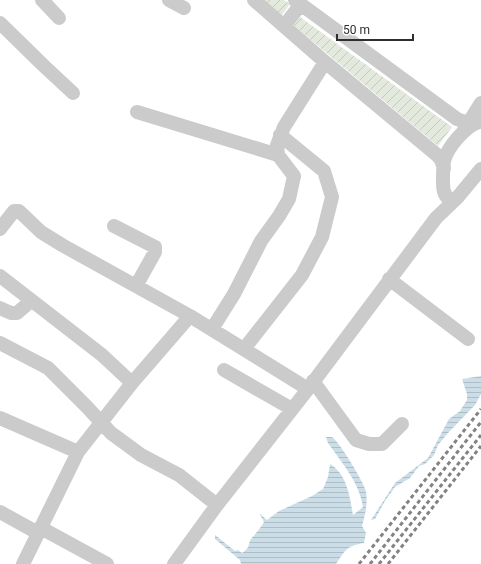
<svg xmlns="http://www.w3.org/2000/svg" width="481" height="564" font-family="Roboto,sans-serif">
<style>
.garden{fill:url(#garden-furrows)}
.water{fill:url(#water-rules)}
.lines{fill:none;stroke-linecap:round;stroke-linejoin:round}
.minor{stroke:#cbcbcb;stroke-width:14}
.rail{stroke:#838383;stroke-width:3;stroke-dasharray:4 3;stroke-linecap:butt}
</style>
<defs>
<pattern id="garden-furrows" width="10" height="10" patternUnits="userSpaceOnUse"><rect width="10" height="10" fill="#e4e9dd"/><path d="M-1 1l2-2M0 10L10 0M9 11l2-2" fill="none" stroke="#c4c8be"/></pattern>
<pattern id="water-rules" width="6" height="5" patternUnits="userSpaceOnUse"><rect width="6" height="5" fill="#cbdde7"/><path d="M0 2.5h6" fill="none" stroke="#afbec6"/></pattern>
</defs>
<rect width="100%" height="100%" fill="#fff"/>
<path class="garden" d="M 261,0 L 284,0 L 290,4 L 281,16 Z
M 300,17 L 452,127 L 438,146 L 293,25 Z"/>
<path class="water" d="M 481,376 L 481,394 L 475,405 L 448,433 L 438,445 L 434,455 L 425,464 L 419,466 L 410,478 L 395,487 L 385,501 L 375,519 L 371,520 L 395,483 L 428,458 L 449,419 L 460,411 L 467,400 L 467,394 L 462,379 Z
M 326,437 C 327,437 331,437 332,437 C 339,441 365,484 366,492 C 368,504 365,515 362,526 L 366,533 L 364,543 C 347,546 346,549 336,564 L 241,564 L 240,560 L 215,539 L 215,535 L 235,551 L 238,550 L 242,553 C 251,547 247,546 251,539 C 256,533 260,529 264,522 L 259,513 L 267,520 L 279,511 L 312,496 L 323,489 L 328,477 L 330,464 C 347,474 350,497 353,515 L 363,507 C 359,482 342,463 328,443 Z"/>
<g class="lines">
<path class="minor" d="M 42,0 L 59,18
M 169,0 L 184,8
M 254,0 L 325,62 L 437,155 L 441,160 L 444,168
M 295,0 L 457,119 L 465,122 L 476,123
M 0,23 L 44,66 L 73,93
M 284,26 L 301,4
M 137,112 L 278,155
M 479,122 C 465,126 447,148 444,161 C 443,167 443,174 443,180 C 443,188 443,195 450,200 L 457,198 L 481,169
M 464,130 L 481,103
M 114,226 L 155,247 L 155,252 L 136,286
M 0,229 L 14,211 L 19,211 L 41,232 L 62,245 L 190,316 L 308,389
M 0,276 L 102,355 L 132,383
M 389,279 L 468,339
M 0,308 L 11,313 L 17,313 L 31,301
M 212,329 L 234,294 L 261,241 L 279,216 L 289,199 L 294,176 L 278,155 L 277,145 L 284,127 L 325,62
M 0,343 L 48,368 L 87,407 L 111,433 L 141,455 L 179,475 L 217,505
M 244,349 L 302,275 L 322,237 L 332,197 L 324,171 L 280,135
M 224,370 L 292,409
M 313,381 L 356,440 L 369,444 L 382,444 L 402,424
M 0,418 L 78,452
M 0,512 L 38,533
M 41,528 L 107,564
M 23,564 L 78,452 L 132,383 L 190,316
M 174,564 L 217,505 L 308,389 L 436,218 L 457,198"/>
<path class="rail" d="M 359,564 L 481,409
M 370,564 L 481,422
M 379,564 L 481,435
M 388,564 L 481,446"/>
</g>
<path d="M337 34v6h76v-6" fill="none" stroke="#2e2e2e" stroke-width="2"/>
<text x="343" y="34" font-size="12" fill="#2e2e2e" stroke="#ffffff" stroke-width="3" paint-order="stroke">50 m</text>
</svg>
